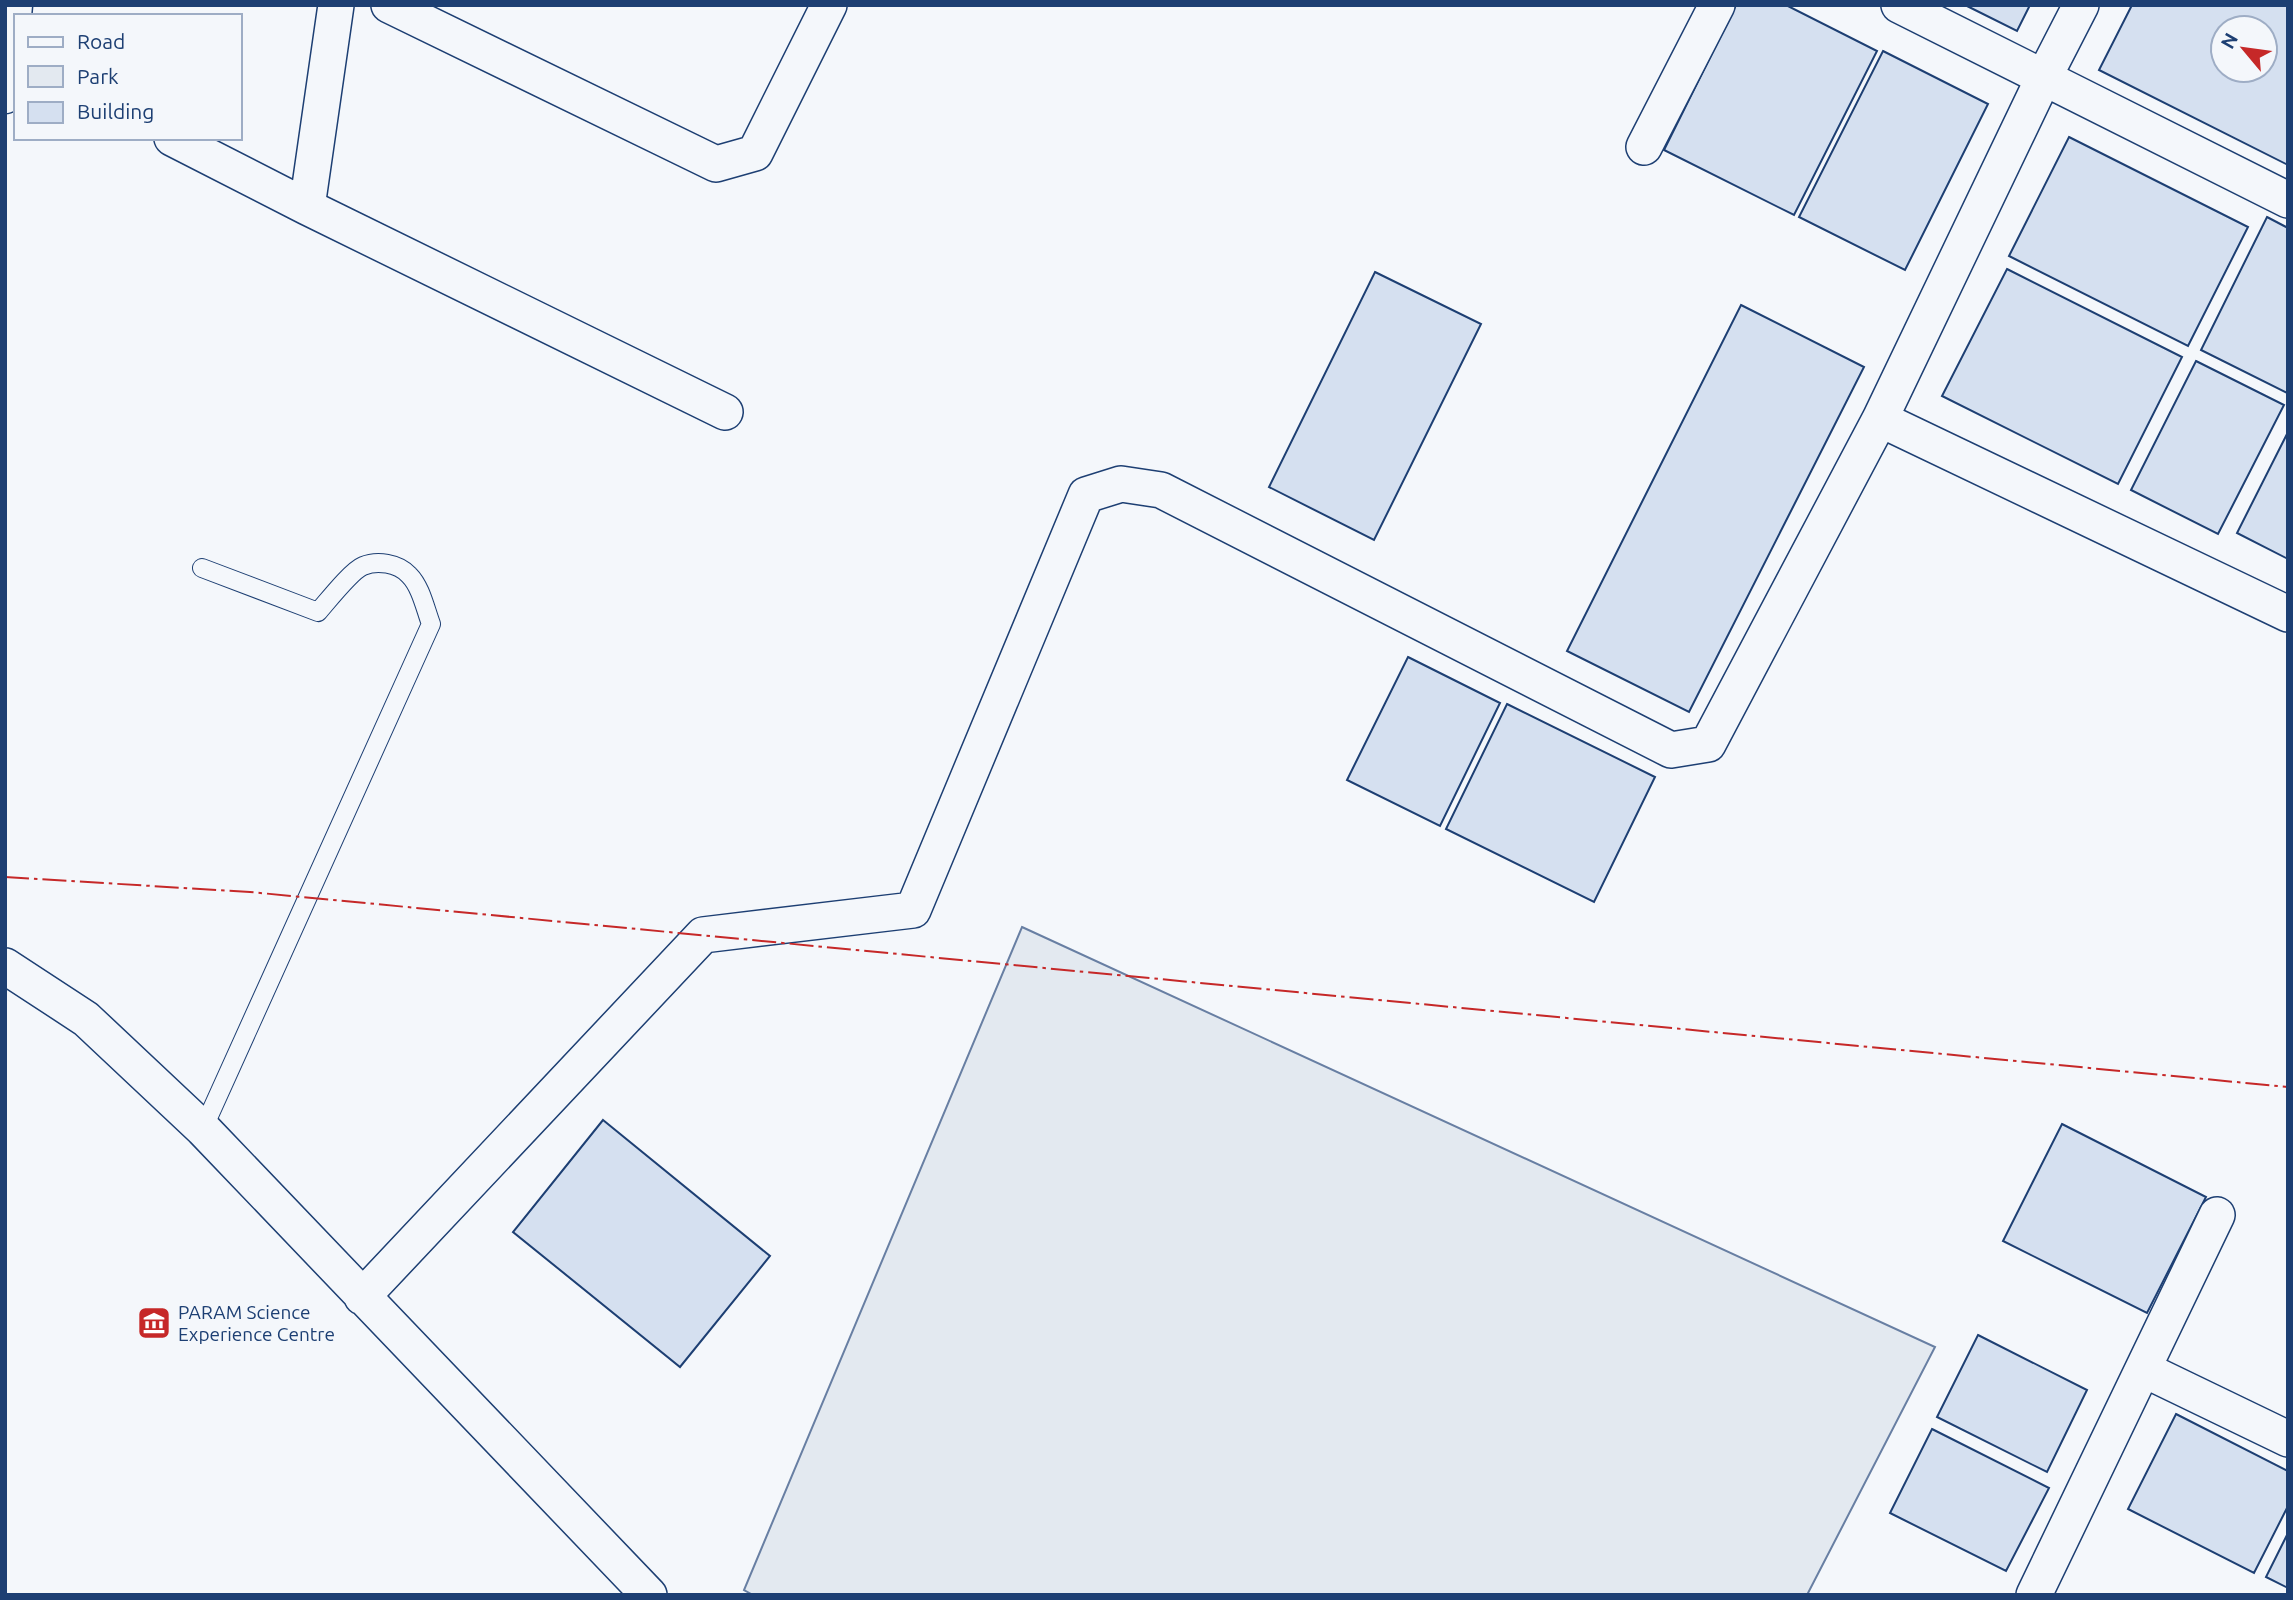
<svg xmlns="http://www.w3.org/2000/svg" width="2293" height="1600" font-family="Ubuntu,sans-serif">
<style>
.green{fill:#e3e9f0;stroke:#687fa3;stroke-width:2}
.building{fill:#d5e0f0;stroke:#1d3f73;stroke-width:2;fill-rule:evenodd}
.lines{fill:none;stroke-linecap:round;stroke-linejoin:round}
.lane-casing{stroke:#1d3f73;stroke-width:20}
.street-casing{stroke:#1d3f73;stroke-width:38}
.primary-casing{stroke:#1d3f73;stroke-width:41}
.lane{stroke:#f4f7fb;stroke-width:18}
.street{stroke:#f4f7fb;stroke-width:35}
.primary{stroke:#f4f7fb;stroke-width:38}
.power{stroke:#c62828;stroke-width:2;stroke-dasharray:24 5 3.5 5;stroke-linecap:butt}
.labels{text-anchor:middle;dominant-baseline:central;stroke-width:5;stroke-linejoin:round;paint-order:stroke}
.poi-label{font-size:19px;fill:#1d3f73;stroke:#f4f7fb;text-anchor:start}
</style>
<rect width="100%" height="100%" fill="#f4f7fb"/>
<path class="green" d="M 1022,927 L 1935,1347 L 1807,1595 L 753,1595 L 744,1590 Z"/>
<path class="building" d="M 1736,5 L 1786,5 L 1877,51 L 1794,215 L 1664,150 Z
M 1965,5 L 2030,5 L 2017,31 Z
M 2132,5 L 2288,5 L 2288,165 L 2099,70 ZM 2223,28 L 2265,28 L 2265,70 L 2223,70 Z
M 1883,51 L 1988,104 L 1905,270 L 1799,217 Z
M 2069,137 L 2248,227 L 2188,346 L 2009,256 Z
M 2267,217 L 2288,228 L 2287,393 L 2201,350 Z
M 2007,269 L 2182,357 L 2118,484 L 1942,396 Z
M 1375,272 L 1481,324 L 1374,540 L 1269,487 Z
M 1741,305 L 1864,367 L 1689,712 L 1567,651 Z
M 2196,361 L 2284,405 L 2218,534 L 2131,490 Z
M 2288,432 L 2288,559 L 2237,533 Z
M 1408,657 L 1500,703 L 1440,826 L 1347,780 Z
M 1507,704 L 1655,777 L 1594,902 L 1446,829 Z
M 603,1120 L 770,1256 L 680,1367 L 513,1232 Z
M 2062,1124 L 2206,1197 L 2147,1313 L 2003,1241 Z
M 1978,1335 L 2087,1390 L 2047,1472 L 1937,1417 Z
M 2176,1414 L 2288,1471 L 2288,1506 L 2254,1573 L 2128,1509 Z
M 1932,1429 L 2049,1488 L 2006,1571 L 1890,1513 Z
M 2288,1533 L 2288,1588 L 2266,1577 Z"/>
<g class="lines">
<defs>
<path id="lane" d="M 202,568 L 318,612 C 327,602 351,571 363,566 C 377,560 398,563 409,575 C 421,587 425,608 431,624 L 203,1129"/>
<path id="street" d="M 389,5 L 716,164 L 755,153 L 829,5
M 1899,5 L 2288,200
M 172,138 L 307,207 L 725,412
M 1644,147 L 1717,5
M 307,207 L 336,5
M 1880,419 L 2288,614
M 5,966 L 86,1019 L 203,1129 L 649,1595
M 362,1297 L 703,935 L 913,910 L 1086,495 L 1121,484 L 1161,490 L 1671,750 L 1708,744 L 1880,419 L 2043,79 L 2081,5
M 2143,1369 L 2288,1439
M 2034,1595 L 2217,1215"/>
<path id="primary" d="M 5,94 L 13,5"/>
</defs>
<use href="#lane" class="lane-casing"/>
<use href="#street" class="street-casing"/>
<use href="#primary" class="primary-casing"/>
<use href="#lane" class="lane"/>
<use href="#street" class="street"/>
<use href="#primary" class="primary"/>
<path class="power" d="M 5,877 L 250,892 L 2288,1087"/>
</g>
<defs>
<symbol id="museum-square" viewBox="-11 -11 22 22"><rect x="-9" y="-9" width="18" height="18" rx="4" fill="#c62828" stroke="#f4f7fb"/><path d="M0-6L6-3V-2H-6V-3ZM-5-1h2V3h-2ZM-1-1h2V3h-2ZM3-1h2V3H3ZM-6 4H6V6H-6Z" fill="#fff"/></symbol>
</defs>
<g fill-rule="evenodd">
<use href="#museum-square" x="135" y="1304" width="38" height="38"/>
</g>
<g class="labels">
<g class="poi-label">
<text x="178" y="1312">PARAM Science<tspan x="178" dy="22">Experience Centre</tspan></text>
</g>
</g>
<rect width="2293" height="1600" fill="none" stroke="#1d3f73" stroke-width="14"/>
<rect x="14" y="14" width="228" height="126" fill="#f4f7fb" stroke="#9eadc5" stroke-width="2"/>
<rect x="28" y="37" width="35" height="10" fill="#f4f7fb" stroke="#9eadc5" stroke-width="2"/>
<text x="77" y="49" font-size="21" fill="#1d3f73">Road</text>
<rect x="28" y="66" width="35" height="21" fill="#e3e9f0" stroke="#9eadc5" stroke-width="2"/>
<text x="77" y="84" font-size="21" fill="#1d3f73">Park</text>
<rect x="28" y="102" width="35" height="21" fill="#d5e0f0" stroke="#9eadc5" stroke-width="2"/>
<text x="77" y="119" font-size="21" fill="#1d3f73">Building</text>
<g transform="translate(2244 49) rotate(299)"><circle r="33" fill="#f4f7fb" stroke="#9eadc5" stroke-width="2"/>
<path d="M0-5L12 26L0 18L-12 26Z" fill="#c62828"/>
<text y="-10" font-size="19" font-weight="bold" text-anchor="middle" fill="#1d3f73">N</text>
</g>
</svg>
